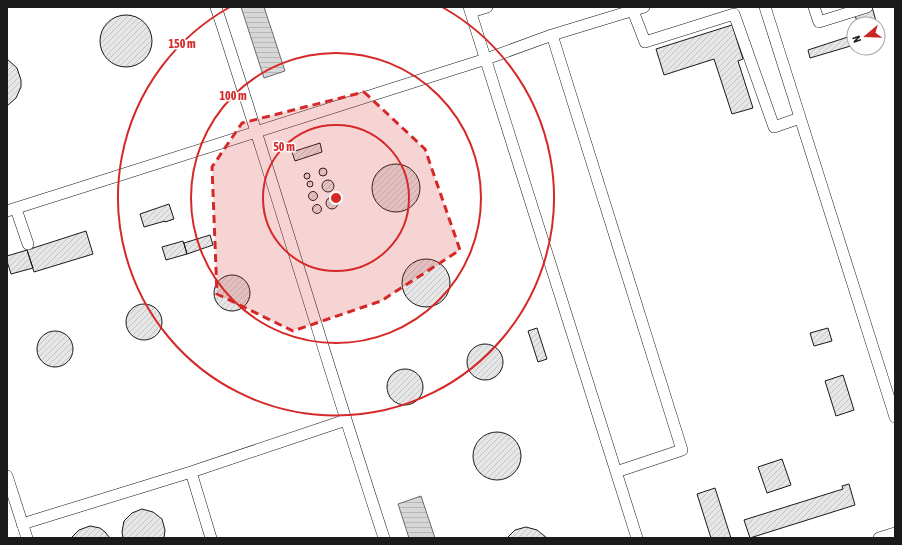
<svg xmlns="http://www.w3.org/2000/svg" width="902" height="545" font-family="'Asap Condensed',sans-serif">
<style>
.water{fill:url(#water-rules);stroke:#6a6a6a}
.building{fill:url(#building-hatch);stroke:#1a1a1a}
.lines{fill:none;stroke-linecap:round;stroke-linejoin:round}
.minor-casing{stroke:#1a1a1a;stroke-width:12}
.minor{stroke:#fff;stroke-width:11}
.marked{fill:#d62828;fill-opacity:0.2;stroke:#d62828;stroke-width:3;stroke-dasharray:8 5;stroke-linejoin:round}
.ring{fill:none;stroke:#d62828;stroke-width:2}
.centre{fill:#d62828;stroke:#fff;stroke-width:2}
.ring-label{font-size:12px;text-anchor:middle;font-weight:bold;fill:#d62828;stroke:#fff;stroke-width:3;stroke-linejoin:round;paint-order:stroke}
</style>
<defs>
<pattern id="water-rules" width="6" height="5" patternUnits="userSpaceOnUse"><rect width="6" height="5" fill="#d7d7d7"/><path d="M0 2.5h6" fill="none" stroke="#b8b8b8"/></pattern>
<pattern id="building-hatch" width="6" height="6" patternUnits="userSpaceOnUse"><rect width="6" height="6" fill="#e6e6e6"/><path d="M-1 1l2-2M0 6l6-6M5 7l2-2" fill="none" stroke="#c5c5c5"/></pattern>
</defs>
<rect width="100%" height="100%" fill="#fff"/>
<path class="water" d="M 241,7 L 264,7 L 285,71 L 264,78 Z
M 421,496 L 435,538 L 409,538 L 398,504 Z"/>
<path class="building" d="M 852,7 L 872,7 L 876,21 L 867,24 L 858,24 Z
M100 41a26 26 0 1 1 52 0a26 26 0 1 1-52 0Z
M 732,25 L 743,59 L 738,61 L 753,108 L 732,114 L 714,59 L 664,75 L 656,49 Z
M 854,35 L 854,45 L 810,58 L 808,50 Z
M 7,59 L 17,68 L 21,80 L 21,87 L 16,98 L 7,106 Z
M 320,143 L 322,152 L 295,161 L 292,152 Z
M372 188a24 24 0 1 1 48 0a24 24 0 1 1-48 0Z
M319 172a4 4 0 1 1 8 0a4 4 0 1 1-8 0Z
M304 176a3 3 0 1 1 6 0a3 3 0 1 1-6 0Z
M322 186a6 6 0 1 1 12 0a6 6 0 1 1-12 0Z
M307 184a3 3 0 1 1 6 0a3 3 0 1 1-6 0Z
M308.5 196a4.5 4.5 0 1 1 9 0a4.5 4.5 0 1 1-9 0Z
M326 203a6 6 0 1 1 12 0a6 6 0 1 1-12 0Z
M 169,204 L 174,219 L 165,222 L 165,221 L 144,227 L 140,214 Z
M312.5 209a4.5 4.5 0 1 1 9 0a4.5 4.5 0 1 1-9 0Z
M 86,231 L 93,254 L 34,272 L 27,250 Z
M 210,235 L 213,245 L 187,254 L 184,243 Z
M 183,241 L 187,254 L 166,260 L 162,247 Z
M 27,250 L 33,268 L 11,274 L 7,261 L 7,256 Z
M402 283a24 24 0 1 1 48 0a24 24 0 1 1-48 0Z
M214 293a18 18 0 1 1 36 0a18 18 0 1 1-36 0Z
M126 322a18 18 0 1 1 36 0a18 18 0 1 1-36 0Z
M 537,328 L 547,359 L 538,362 L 528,331 Z
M 828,328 L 832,341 L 814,346 L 810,333 Z
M37 349a18 18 0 1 1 36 0a18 18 0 1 1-36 0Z
M467 362a18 18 0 1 1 36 0a18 18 0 1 1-36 0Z
M387 387a18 18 0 1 1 36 0a18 18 0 1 1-36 0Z
M 843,375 L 854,410 L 836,416 L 825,381 Z
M473 456a24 24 0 1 1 48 0a24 24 0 1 1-48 0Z
M 782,459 L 791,485 L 767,493 L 758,467 Z
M 849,484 L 855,505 L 750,538 L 744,520 L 843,489 L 842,486 Z
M 715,488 L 731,538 L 711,538 L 697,494 Z
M 142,509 L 153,512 L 162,519 L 165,530 L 164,538 L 123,538 L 122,532 L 124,521 L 132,513 Z
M 90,526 L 100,528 L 105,532 L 110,538 L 71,538 L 79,530 Z
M 526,527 L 537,530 L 547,538 L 507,538 L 515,530 Z"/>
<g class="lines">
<defs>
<path id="minor" d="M 216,7 C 274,183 326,361 384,538
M 469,7 L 637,538
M 765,7 L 895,417
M 814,7 L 819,22 L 867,7
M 633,11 L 645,42 L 734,14 L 774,127 L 800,118
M 471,12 L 487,7
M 552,35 L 682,450 L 616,472
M 16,209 L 28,244
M 7,211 L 486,59 L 552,35 L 644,7
M 191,472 L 211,538
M 7,476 L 27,538
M 22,524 L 191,472 L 346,420
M 879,538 L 895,533"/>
</defs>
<use href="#minor" class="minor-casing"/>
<use href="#minor" class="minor"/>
</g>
<path class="marked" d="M 364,92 L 425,149 L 460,250 L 381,301 L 293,331 L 217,294 L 212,167 L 242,123 Z"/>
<g class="ring">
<circle cx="336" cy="198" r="73"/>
<circle cx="336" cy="198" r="145"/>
<path d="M442 7A218 218 0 1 1 230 7"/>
</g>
<circle cx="336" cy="198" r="6" class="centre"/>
<g class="ring-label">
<text x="182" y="48">150 m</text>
<text x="233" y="100">100 m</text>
<text x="284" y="151">50 m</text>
</g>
<rect width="902" height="545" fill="none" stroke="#1a1a1a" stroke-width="16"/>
<g transform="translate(866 36) rotate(251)"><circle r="19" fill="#ffffff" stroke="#a3a3a3"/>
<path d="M0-3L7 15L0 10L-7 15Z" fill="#c62828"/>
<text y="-6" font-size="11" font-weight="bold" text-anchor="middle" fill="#1a1a1a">N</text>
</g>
</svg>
